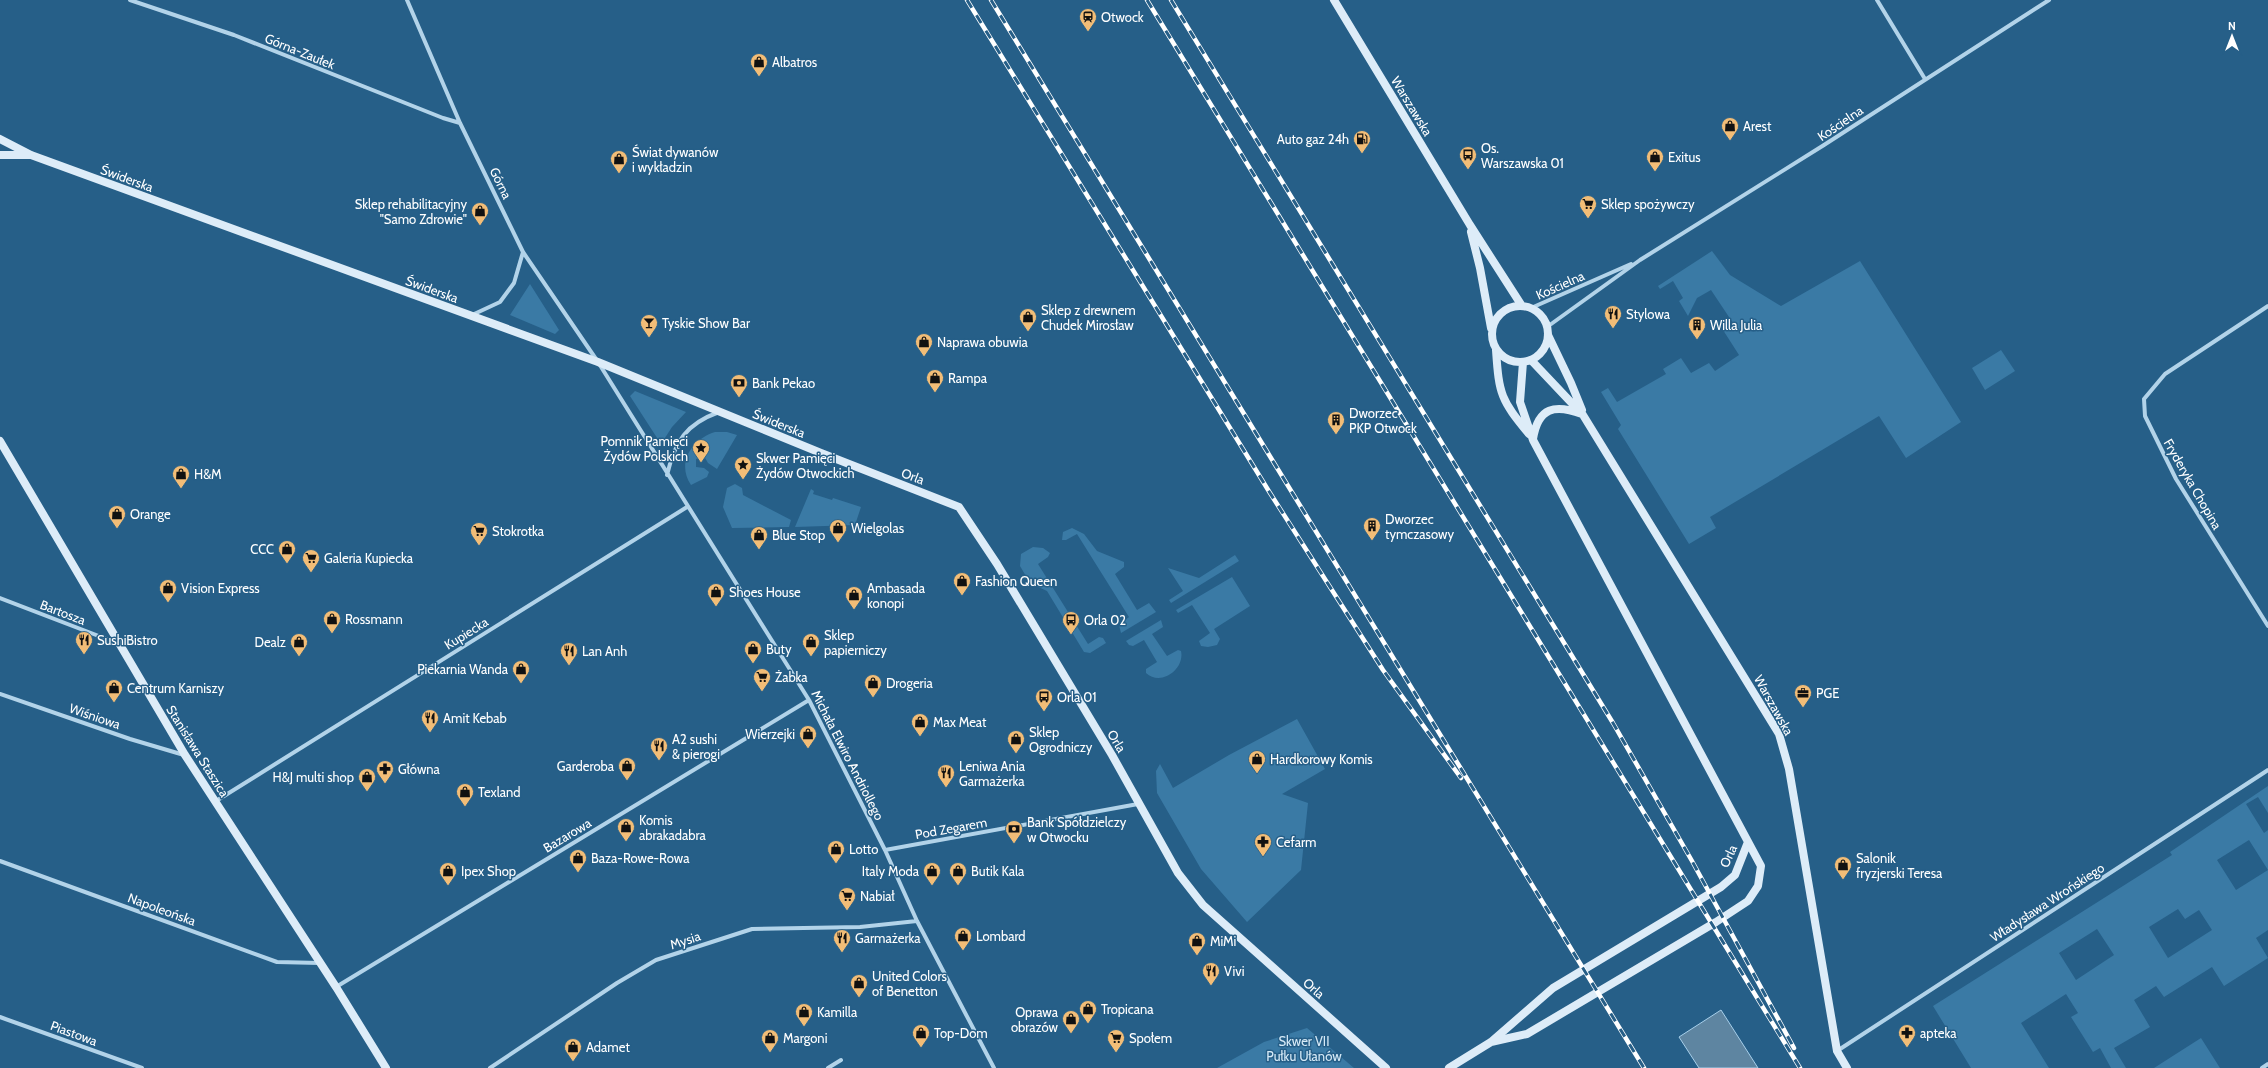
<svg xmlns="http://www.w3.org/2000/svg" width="2268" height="1068" font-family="Cabin,sans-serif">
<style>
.green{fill:#3a7aa5;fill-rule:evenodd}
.water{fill:#5e85a1;stroke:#a7cfea}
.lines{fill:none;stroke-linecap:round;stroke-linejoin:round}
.street{stroke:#b2d3e9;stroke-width:4}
.secondary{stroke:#ddecf8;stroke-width:8}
.rail-casing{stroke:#fff;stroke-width:4.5}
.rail{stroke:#265f88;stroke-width:3;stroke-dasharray:9;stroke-linecap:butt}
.labels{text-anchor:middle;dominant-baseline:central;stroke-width:3;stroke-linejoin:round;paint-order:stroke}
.poi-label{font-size:13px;fill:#fff;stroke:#265f88;text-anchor:start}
.street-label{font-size:13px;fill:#fff;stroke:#265f88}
.park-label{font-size:13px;fill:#d6eaf7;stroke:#265f88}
</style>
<rect width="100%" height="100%" fill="#265f88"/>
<path class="green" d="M 1712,251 L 1730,275 L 1781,306 L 1860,261 L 1961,422 L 1906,458 L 1879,416 L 1710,517 L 1716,528 L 1689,544 L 1618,429 L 1621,425 L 1601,392 L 1608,388 L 1617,402 L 1666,374 L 1663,369 L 1681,358 L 1691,373 L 1709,363 L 1715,371 L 1739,355 L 1723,330 L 1733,323 L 1711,290 L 1697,298 L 1688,316 L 1679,301 L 1683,298 L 1673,281 L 1660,289 L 1658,286 Z
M 530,284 L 559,330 L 555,334 L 510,315 Z
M 2001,350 L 2015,371 L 1985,390 L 1972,368 Z
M 635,391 L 686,412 L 672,427 L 661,444 L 630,396 Z
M 715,432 L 727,432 L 737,435 L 717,469 L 708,463 L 704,456 L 696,459 L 696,467 L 704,468 L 709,472 L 707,477 L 691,485 C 676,463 692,439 715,432 Z
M 735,484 L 742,488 L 743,495 L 791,520 L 789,527 L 732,528 L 723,507 L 727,488 Z
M 811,489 L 814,491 L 813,494 L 832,500 L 833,498 L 861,507 L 855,525 L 795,527 Z
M 1072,528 L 1084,534 L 1097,551 L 1124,562 L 1124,567 L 1115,574 L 1137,610 L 1149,603 L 1156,612 L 1121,633 L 1119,625 L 1129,617 L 1077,534 L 1066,540 L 1062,540 L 1063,532 Z
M 1033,547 L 1043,548 L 1050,553 L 1048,557 L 1038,564 L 1088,644 L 1099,637 L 1103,638 L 1106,643 L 1090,653 L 1084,652 L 1047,591 L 1030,583 L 1020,566 L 1021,554 Z
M 1235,555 L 1239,561 L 1171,603 L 1169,600 L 1183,591 L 1168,568 L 1199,578 Z
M 1232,577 L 1250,606 L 1214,629 L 1220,639 L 1217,645 L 1208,647 L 1201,646 L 1199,641 L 1210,633 L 1192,605 L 1178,613 L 1176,610 Z
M 1161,620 L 1163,627 L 1152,634 L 1167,656 L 1178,650 L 1181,651 C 1185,669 1161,687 1146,673 L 1146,669 L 1157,662 L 1144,640 L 1133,646 L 1129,645 L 1126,641 Z
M 1297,719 L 1325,769 L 1282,794 L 1308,803 L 1301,870 L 1247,922 L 1201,869 L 1157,793 L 1156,771 L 1160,764 L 1173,788 L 1229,755 Z
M 2268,786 L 2268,813 L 2258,797 L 2246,804 L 2264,833 L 2268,830 L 2268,930 L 2256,938 L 2268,958 L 2224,986 L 2212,967 L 2164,997 L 2156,986 L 2134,1000 L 2150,1027 L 2114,1048 L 2126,1068 L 2111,1068 L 2100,1048 L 2093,1052 L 2071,1017 L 2078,1013 L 2066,994 L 2021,1023 L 2049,1068 L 1971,1068 L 1933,1006 L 2172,855 L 2170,852 ZM 2249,840 L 2268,870 L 2236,890 L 2217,860 ZM 2178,909 L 2185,919 L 2199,910 L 2212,930 L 2168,958 L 2149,927 ZM 2097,929 L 2114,955 L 2076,980 L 2059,953 Z
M 1307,1028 L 1354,1068 L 1217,1068 L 1264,1042 Z
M 2201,1038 L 2220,1068 L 2154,1068 Z"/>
<path class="water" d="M 1721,1010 L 1758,1068 L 1699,1068 L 1679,1037 Z"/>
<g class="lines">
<path class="street" d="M 130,0 L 234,35 L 443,118 L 460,123
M 407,0 L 460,123 L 523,252 L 598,362 L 809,700 L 885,850 L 917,921 L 994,1068
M 1877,0 L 1925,79
M 2268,306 L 2165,374 L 2144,399 L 2145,416 L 2176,479 L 2268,626
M 1531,308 L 1631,264
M 472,315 L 500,302 L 514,283 L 523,252
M 1547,327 L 1640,260 L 1824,145 L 2049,0
M 667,475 C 675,441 686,424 719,412
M 0,598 L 117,643
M 0,694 L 130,739 L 184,755
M 216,801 L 687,507
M 885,850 L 1138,804
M 0,861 L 277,962 L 320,963
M 336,987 L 809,700
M 0,1017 L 142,1068
M 1837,1051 L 2268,770
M 490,1068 L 617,983 L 656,960 L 752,929 L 860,927 L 917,921
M 828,1068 L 841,1060
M 2262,1068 L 2268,1064"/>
<path class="secondary" d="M 1334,0 L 1470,225 L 1522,306
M 0,139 L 31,155 L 598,362 L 821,453 L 959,507 L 997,564 L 1112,755 L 1178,873 L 1203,905 L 1386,1068
M 0,155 L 28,155
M 1471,232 L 1480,268 L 1491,328
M1492 334a28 28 0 1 1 56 0a28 28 0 1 1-56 0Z
M 1548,335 L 1571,383 L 1582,410
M 1496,350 C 1499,395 1501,400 1529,434
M 1531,360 L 1583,415 L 1779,734 L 1789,769 L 1837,1051 L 1847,1068
M 1533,439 C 1538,407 1555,404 1582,414
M 0,441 L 185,755 L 336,987 L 386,1068
M 1491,1042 L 1527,1034 L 1716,922 L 1748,901 L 1758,886 L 1761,866 L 1533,440 L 1520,402 L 1523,362
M 1449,1068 L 1491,1042 L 1553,988 L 1721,887 L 1735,875 L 1748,842"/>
<defs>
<path id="rail" d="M 967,0 L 1270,493 L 1383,670 L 1461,778
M 991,0 L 1644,1068
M 1147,0 L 1800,1068
M 1171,0 L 1613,723 L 1692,861 L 1794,1048"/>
</defs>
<use href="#rail" class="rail-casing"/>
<use href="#rail" class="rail"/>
</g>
<defs>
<symbol id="station-pin" viewBox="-11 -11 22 30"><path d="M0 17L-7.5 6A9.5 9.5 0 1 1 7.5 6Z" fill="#f2bd77" stroke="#265f88"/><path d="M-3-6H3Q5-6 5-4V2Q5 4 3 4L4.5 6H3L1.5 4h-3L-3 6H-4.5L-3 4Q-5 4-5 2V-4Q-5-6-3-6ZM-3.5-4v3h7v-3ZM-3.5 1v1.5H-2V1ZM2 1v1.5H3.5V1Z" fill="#111"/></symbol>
<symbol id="shop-pin" viewBox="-11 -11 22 30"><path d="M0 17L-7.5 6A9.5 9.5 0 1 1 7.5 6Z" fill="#f2bd77" stroke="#265f88"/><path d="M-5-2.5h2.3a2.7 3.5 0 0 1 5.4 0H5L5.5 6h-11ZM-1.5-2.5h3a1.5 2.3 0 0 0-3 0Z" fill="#111"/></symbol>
<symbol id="fuel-pin" viewBox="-11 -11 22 30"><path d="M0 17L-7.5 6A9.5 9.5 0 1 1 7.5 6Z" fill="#f2bd77" stroke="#265f88"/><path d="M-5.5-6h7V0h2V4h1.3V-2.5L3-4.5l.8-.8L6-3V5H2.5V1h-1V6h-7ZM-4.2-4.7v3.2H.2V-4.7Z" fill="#111"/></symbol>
<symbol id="bus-pin" viewBox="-11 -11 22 30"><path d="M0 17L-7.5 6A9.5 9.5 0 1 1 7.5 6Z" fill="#f2bd77" stroke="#265f88"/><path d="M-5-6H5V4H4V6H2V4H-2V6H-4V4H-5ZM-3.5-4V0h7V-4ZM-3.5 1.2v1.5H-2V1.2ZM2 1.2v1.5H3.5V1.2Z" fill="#111"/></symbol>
<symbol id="supermarket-pin" viewBox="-11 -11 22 30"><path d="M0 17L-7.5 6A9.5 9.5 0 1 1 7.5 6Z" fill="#f2bd77" stroke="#265f88"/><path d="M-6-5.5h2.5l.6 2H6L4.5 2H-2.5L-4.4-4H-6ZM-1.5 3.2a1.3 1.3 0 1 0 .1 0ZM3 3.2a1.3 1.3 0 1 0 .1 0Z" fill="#111"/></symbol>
<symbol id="restaurant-pin" viewBox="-11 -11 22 30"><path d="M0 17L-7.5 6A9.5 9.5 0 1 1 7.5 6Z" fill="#f2bd77" stroke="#265f88"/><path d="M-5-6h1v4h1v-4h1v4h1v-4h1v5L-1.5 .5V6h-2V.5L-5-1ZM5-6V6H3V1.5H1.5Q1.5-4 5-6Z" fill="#111"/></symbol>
<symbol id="bar-pin" viewBox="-11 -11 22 30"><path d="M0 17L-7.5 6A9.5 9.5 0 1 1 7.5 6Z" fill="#f2bd77" stroke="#265f88"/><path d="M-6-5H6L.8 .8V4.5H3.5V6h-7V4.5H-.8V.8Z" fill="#111"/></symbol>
<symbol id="building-pin" viewBox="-11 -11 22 30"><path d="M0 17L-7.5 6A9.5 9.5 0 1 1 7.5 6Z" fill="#f2bd77" stroke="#265f88"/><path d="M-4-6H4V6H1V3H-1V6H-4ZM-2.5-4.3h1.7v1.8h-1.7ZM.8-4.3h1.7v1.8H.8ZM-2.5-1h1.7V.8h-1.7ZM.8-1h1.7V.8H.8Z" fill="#111"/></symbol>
<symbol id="bank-pin" viewBox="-11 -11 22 30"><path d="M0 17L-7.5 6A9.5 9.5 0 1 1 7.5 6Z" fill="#f2bd77" stroke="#265f88"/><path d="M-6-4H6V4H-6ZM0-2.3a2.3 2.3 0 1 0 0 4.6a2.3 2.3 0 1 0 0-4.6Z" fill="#111"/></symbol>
<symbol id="sight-pin" viewBox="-11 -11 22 30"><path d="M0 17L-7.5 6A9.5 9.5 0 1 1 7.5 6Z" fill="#f2bd77" stroke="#265f88"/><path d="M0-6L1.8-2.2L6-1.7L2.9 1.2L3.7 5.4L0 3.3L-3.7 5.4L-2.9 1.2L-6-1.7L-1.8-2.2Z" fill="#111"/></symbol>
<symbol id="office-pin" viewBox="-11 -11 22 30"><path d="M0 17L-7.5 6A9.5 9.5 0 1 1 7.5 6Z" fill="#f2bd77" stroke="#265f88"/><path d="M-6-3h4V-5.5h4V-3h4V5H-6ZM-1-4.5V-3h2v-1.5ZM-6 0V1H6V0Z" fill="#111"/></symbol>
<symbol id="pharmacy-pin" viewBox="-11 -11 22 30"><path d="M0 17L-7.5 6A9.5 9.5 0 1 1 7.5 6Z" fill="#f2bd77" stroke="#265f88"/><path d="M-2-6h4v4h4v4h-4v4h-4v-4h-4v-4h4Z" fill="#111"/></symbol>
</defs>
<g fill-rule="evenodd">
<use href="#station-pin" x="1078" y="7" width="20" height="27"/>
<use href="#shop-pin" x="749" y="52" width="20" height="27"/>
<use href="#shop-pin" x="1720" y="116" width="20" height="27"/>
<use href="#fuel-pin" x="1352" y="129" width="20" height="27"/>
<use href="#bus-pin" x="1458" y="145" width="20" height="27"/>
<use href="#shop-pin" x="1645" y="147" width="20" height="27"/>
<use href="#shop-pin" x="609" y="149" width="20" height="27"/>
<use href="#supermarket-pin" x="1578" y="194" width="20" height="27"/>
<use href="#shop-pin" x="470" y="201" width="20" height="27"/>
<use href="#restaurant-pin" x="1603" y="304" width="20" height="27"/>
<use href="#shop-pin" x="1018" y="307" width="20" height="27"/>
<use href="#bar-pin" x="639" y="313" width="20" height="27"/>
<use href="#building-pin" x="1687" y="315" width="20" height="27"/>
<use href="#shop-pin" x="914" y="332" width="20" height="27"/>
<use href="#shop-pin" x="925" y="368" width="20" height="27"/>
<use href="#bank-pin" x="729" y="373" width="20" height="27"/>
<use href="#building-pin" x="1326" y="410" width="20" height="27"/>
<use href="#sight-pin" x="691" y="438" width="20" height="27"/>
<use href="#sight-pin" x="733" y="455" width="20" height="27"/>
<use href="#shop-pin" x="171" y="464" width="20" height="27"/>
<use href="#shop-pin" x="107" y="504" width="20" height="27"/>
<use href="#building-pin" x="1362" y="516" width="20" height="27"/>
<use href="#shop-pin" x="828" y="518" width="20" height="27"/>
<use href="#supermarket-pin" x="469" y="521" width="20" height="27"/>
<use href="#shop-pin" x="749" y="525" width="20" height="27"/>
<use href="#shop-pin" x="277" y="539" width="20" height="27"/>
<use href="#supermarket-pin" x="301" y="548" width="20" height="27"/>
<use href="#shop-pin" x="952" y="571" width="20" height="27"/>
<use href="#shop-pin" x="158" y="578" width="20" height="27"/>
<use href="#shop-pin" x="706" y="582" width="20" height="27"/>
<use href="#shop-pin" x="844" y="585" width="20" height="27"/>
<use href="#shop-pin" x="322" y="609" width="20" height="27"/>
<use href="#bus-pin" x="1061" y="610" width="20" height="27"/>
<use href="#restaurant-pin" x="74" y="630" width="20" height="27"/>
<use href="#shop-pin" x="289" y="632" width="20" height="27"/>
<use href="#shop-pin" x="801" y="632" width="20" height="27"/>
<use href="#shop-pin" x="743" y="639" width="20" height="27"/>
<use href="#restaurant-pin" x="559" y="641" width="20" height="27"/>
<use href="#shop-pin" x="511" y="659" width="20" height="27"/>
<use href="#supermarket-pin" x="752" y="667" width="20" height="27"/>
<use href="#shop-pin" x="863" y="673" width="20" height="27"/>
<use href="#shop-pin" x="104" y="678" width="20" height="27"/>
<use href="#office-pin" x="1793" y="683" width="20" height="27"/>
<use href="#bus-pin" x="1034" y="687" width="20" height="27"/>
<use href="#restaurant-pin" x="420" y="708" width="20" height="27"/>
<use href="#shop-pin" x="910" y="712" width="20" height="27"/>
<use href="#shop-pin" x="798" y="724" width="20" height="27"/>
<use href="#shop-pin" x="1006" y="729" width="20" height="27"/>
<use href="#restaurant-pin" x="649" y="736" width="20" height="27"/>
<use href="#shop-pin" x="1247" y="749" width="20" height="27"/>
<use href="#shop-pin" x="617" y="756" width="20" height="27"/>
<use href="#pharmacy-pin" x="375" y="759" width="20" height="27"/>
<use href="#restaurant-pin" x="936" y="763" width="20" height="27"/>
<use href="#shop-pin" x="357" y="767" width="20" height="27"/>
<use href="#shop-pin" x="455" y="782" width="20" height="27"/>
<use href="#shop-pin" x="616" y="817" width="20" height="27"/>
<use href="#bank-pin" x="1004" y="819" width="20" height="27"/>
<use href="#pharmacy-pin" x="1253" y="832" width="20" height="27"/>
<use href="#shop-pin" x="826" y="839" width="20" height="27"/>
<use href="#shop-pin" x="568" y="848" width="20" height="27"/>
<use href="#shop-pin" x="1833" y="855" width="20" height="27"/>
<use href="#shop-pin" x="438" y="861" width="20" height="27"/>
<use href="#shop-pin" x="922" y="861" width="20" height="27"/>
<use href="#shop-pin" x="948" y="861" width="20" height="27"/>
<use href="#supermarket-pin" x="837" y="886" width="20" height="27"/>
<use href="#shop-pin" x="953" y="926" width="20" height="27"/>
<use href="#restaurant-pin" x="832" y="928" width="20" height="27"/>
<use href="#shop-pin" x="1187" y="931" width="20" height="27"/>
<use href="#restaurant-pin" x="1201" y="961" width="20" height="27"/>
<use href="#shop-pin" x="849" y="973" width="20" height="27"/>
<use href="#shop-pin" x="1078" y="999" width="20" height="27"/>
<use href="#shop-pin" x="794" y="1002" width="20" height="27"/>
<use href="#shop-pin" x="1061" y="1009" width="20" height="27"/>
<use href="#shop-pin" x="911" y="1023" width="20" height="27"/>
<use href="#pharmacy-pin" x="1897" y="1023" width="20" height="27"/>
<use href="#shop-pin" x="760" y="1028" width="20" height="27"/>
<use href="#supermarket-pin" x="1106" y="1028" width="20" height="27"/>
<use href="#shop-pin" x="563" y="1037" width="20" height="27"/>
</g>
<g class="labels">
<g class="poi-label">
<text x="1101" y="17">Otwock</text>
<text x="772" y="62">Albatros</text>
<text x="1743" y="126">Arest</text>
<text x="1349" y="139" text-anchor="end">Auto gaz 24h</text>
<text x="1481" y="148">Os.<tspan x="1481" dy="15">Warszawska 01</tspan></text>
<text x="632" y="152">Świat dywanów<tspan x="632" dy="15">i wykładzin</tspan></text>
<text x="1668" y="157">Exitus</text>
<text x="467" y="204" text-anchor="end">Sklep rehabilitacyjny<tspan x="467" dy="15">"Samo Zdrowie"</tspan></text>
<text x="1601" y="204">Sklep spożywczy</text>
<text x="1041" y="310">Sklep z drewnem<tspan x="1041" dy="15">Chudek Mirosław</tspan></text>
<text x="1626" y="314">Stylowa</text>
<text x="662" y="323">Tyskie Show Bar</text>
<text x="1710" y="325">Willa Julia</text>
<text x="937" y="342">Naprawa obuwia</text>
<text x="948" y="378">Rampa</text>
<text x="752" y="383">Bank Pekao</text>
<text x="1349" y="413">Dworzec<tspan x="1349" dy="15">PKP Otwock</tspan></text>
<text x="688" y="441" text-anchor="end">Pomnik Pamięci<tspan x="688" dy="15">Żydów Polskich</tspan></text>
<text x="756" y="458">Skwer Pamięci<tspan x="756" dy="15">Żydów Otwockich</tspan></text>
<text x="194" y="474">H&amp;M</text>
<text x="130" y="514">Orange</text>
<text x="1385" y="519">Dworzec<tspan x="1385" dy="15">tymczasowy</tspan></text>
<text x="851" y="528">Wielgolas</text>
<text x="492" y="531">Stokrotka</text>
<text x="772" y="535">Blue Stop</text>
<text x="274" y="549" text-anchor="end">CCC</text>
<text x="324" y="558">Galeria Kupiecka</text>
<text x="975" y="581">Fashion Queen</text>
<text x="181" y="588">Vision Express</text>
<text x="867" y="588">Ambasada<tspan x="867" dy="15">konopi</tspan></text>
<text x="729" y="592">Shoes House</text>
<text x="345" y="619">Rossmann</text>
<text x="1084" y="620">Orla 02</text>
<text x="824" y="635">Sklep<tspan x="824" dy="15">papierniczy</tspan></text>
<text x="97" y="640">SushiBistro</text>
<text x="286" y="642" text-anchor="end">Dealz</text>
<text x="766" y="649">Buty</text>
<text x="582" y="651">Lan Anh</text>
<text x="508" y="669" text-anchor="end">Piekarnia Wanda</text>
<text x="775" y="677">Żabka</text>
<text x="886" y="683">Drogeria</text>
<text x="127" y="688">Centrum Karniszy</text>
<text x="1816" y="693">PGE</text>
<text x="1057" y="697">Orla 01</text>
<text x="443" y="718">Amit Kebab</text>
<text x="933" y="722">Max Meat</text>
<text x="1029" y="732">Sklep<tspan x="1029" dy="15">Ogrodniczy</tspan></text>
<text x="795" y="734" text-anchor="end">Wierzejki</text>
<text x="672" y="739">A2 sushi<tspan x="672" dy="15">&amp; pierogi</tspan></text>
<text x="1270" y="759">Hardkorowy Komis</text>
<text x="614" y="766" text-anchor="end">Garderoba</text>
<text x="959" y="766">Leniwa Ania<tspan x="959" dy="15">Garmażerka</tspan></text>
<text x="398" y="769">Główna</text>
<text x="354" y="777" text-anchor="end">H&amp;J multi shop</text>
<text x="478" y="792">Texland</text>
<text x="639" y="820">Komis<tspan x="639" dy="15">abrakadabra</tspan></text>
<text x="1027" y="822">Bank Spółdzielczy<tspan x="1027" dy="15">w Otwocku</tspan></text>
<text x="1276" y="842">Cefarm</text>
<text x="849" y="849">Lotto</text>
<text x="591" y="858">Baza-Rowe-Rowa</text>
<text x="1856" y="858">Salonik<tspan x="1856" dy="15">fryzjerski Teresa</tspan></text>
<text x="461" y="871">Ipex Shop</text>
<text x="919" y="871" text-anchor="end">Italy Moda</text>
<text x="971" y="871">Butik Kala</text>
<text x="860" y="896">Nabiał</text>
<text x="976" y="936">Lombard</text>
<text x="855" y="938">Garmażerka</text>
<text x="1210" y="941">MiMi</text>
<text x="1224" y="971">Vivi</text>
<text x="872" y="976">United Colors<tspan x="872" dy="15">of Benetton</tspan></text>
<text x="1101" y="1009">Tropicana</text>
<text x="817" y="1012">Kamilla</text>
<text x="1058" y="1012" text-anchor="end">Oprawa<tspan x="1058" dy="15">obrazów</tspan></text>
<text x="934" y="1033">Top-Dom</text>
<text x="1920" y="1033">apteka</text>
<text x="783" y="1038">Margoni</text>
<text x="1129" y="1038">Społem</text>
<text x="586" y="1047">Adamet</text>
</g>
<g class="street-label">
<text transform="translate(300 51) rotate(22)">Górna-Zaułek</text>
<text transform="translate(1412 106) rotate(59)">Warszawska</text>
<text transform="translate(1840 123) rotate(-34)">Kościelna</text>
<text transform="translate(127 178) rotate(20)">Świderska</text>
<text transform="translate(501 183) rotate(64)">Górna</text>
<text transform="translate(1560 285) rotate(-24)">Kościelna</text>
<text transform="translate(432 289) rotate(20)">Świderska</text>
<text transform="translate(779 423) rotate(22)">Świderska</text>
<text transform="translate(913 476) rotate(21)">Orla</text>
<text transform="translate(2193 484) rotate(60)">Fryderyka Chopina</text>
<text transform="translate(63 612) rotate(21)">Bartosza</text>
<text transform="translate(466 633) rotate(-32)">Kupiecka</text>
<text transform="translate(1774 705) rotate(61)">Warszawska</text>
<text transform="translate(95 716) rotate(19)">Wiśniowa</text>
<text transform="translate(1117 741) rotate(59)">Orla</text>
<text transform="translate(198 751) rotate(58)">Stanisława Staszica</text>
<text transform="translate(848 755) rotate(63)">Michała Elwiro Andriollego</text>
<text transform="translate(951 828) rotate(-10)">Pod Zegarem</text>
<text transform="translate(567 835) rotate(-31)">Bazarowa</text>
<text transform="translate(1728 856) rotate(-64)">Orla</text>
<text transform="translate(2047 902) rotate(-33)">Władysława Wrońskiego</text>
<text transform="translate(162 909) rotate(20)">Napoleońska</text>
<text transform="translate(685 940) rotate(-18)">Mysia</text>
<text transform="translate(1314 988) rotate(42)">Orla</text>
<text transform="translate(74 1033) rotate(20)">Piastowa</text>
</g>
<g class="park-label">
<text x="1304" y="1041">Skwer VII<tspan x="1304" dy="15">Pułku Ułanów</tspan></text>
</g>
</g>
<g transform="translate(2232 36)" stroke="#265f88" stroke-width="3" paint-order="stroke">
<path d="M0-3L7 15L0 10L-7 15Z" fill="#ffffff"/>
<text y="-6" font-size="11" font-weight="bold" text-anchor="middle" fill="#ffffff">N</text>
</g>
</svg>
